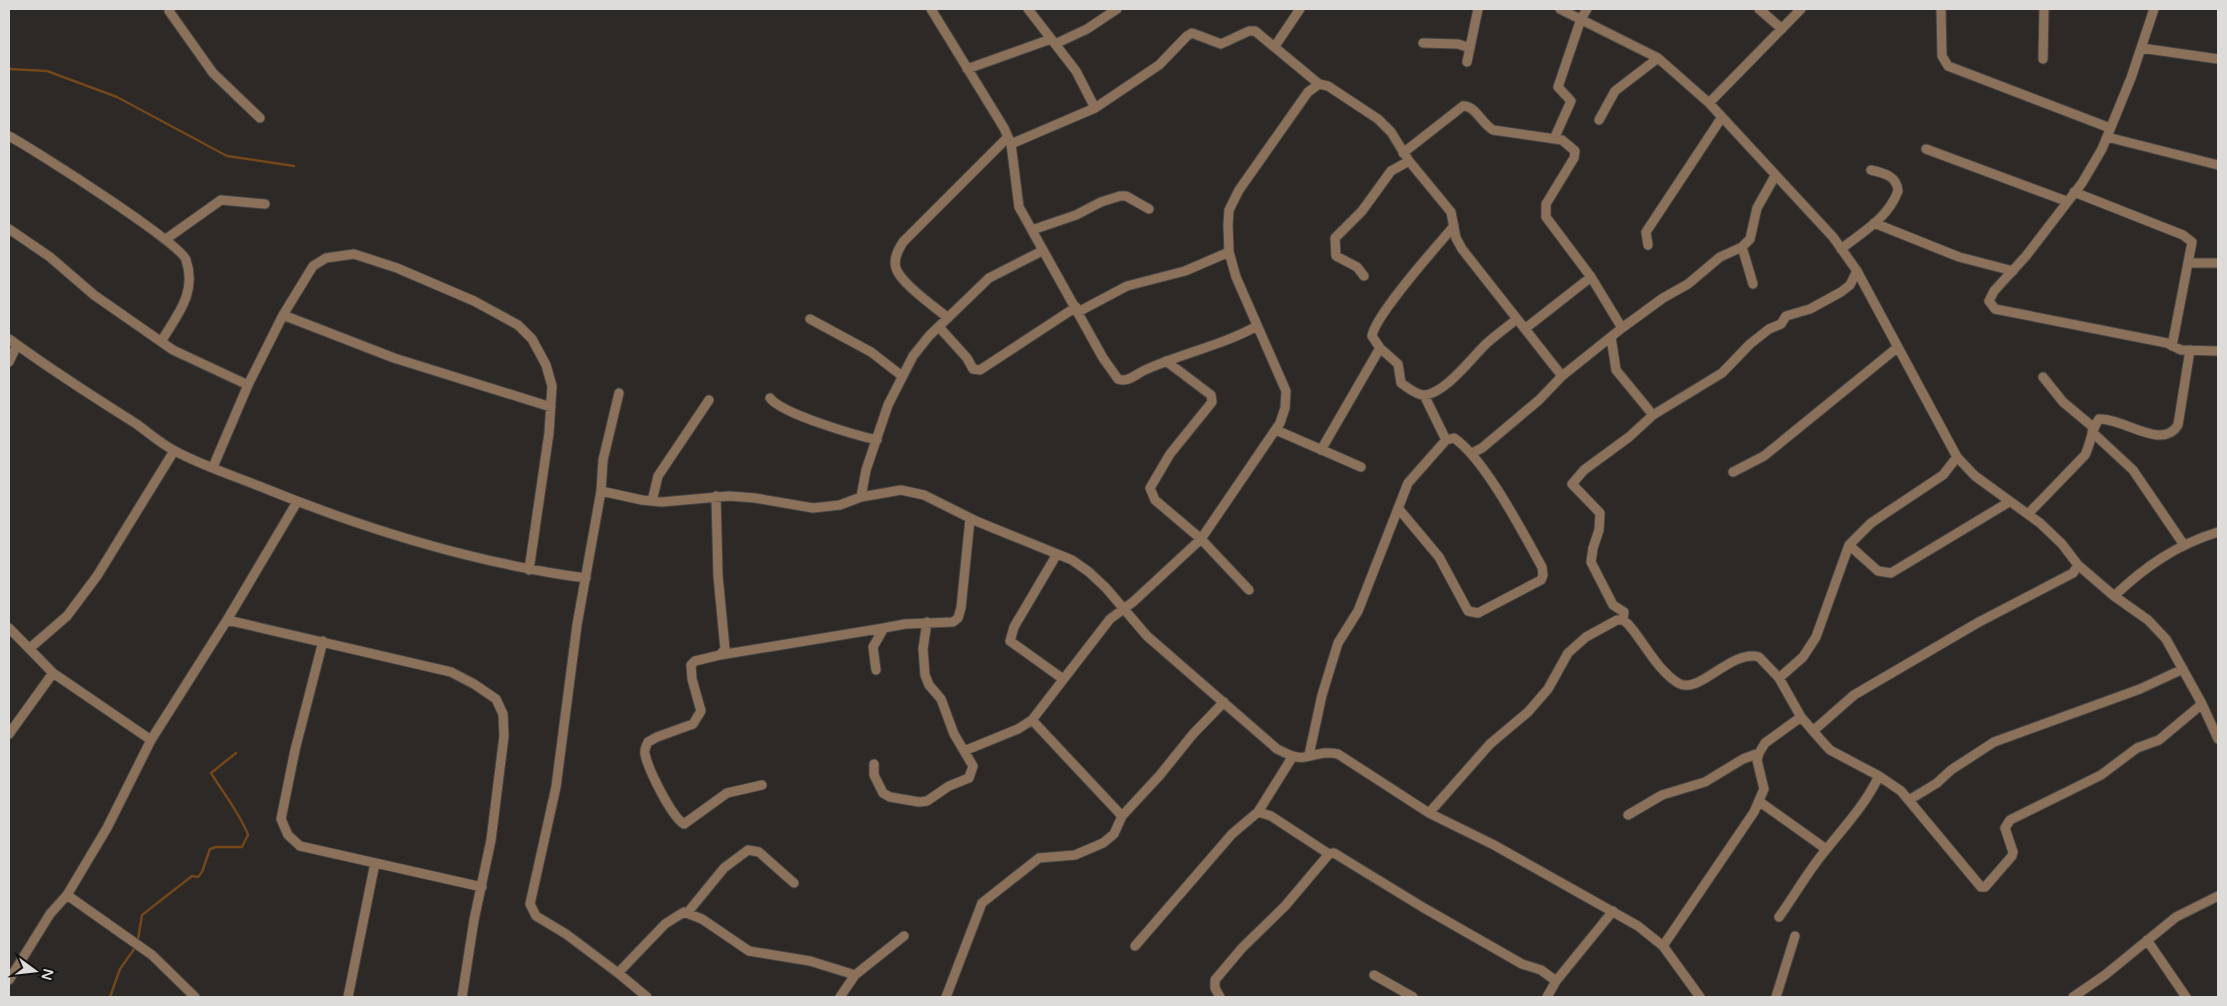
<svg xmlns="http://www.w3.org/2000/svg" width="2227" height="1006" font-family="'Varela Round',sans-serif">
<style>
.lines{fill:none;stroke-linecap:round;stroke-linejoin:round}
.stream{stroke:#73471a;stroke-width:2.5}
.minor-casing{stroke:#484643;stroke-width:11}
.minor{stroke:#8c715a;stroke-width:9}
</style>
<rect width="100%" height="100%" fill="#2c2926"/>
<g class="lines">
<path class="stream" d="M 9,69 L 47,71 L 117,97 L 227,156 L 294,166
M 110,997 L 120,969 L 137,945 L 142,915 L 192,876 L 198,877 L 202,872 L 210,849 L 216,847 L 242,847 L 248,835 C 240,813 223,793 211,773 L 236,753"/>
<defs>
<path id="minor" d="M 170,9 L 169,11 L 213,73 L 260,118
M 931,9 L 1004,128 L 1011,144 L 1019,207 L 1103,358 L 1118,379 C 1128,383 1136,374 1145,370 C 1182,353 1221,346 1257,326
M 1028,9 L 1076,71 L 1095,108
M 1560,9 L 1658,58 L 1709,103 L 1833,237 L 1857,271 L 1957,457 L 1975,476 L 2040,523 L 2062,544 L 2078,565 L 2114,596 L 2148,620 L 2166,639 L 2202,704 L 2218,739
M 1759,9 L 1782,29
M 1941,9 L 1942,56 L 1948,66 L 2110,128
M 2154,9 L 2131,78 L 2102,149 L 2082,183 L 2026,256 L 1994,291 L 1989,301 L 1995,309 L 2167,343 L 2181,350 L 2218,351
M 1423,43 L 1458,44 L 1470,48
M 1055,44 L 1087,29 L 1117,9
M 1275,46 L 1300,9
M 2141,48 L 2218,59
M 2043,59 L 2044,9
M 1467,62 L 1478,9
M 967,69 L 1051,39
M 1709,103 L 1801,9
M 1599,120 L 1615,91 L 1658,58
M 9,136 C 33,149 181,243 186,260 C 197,292 178,314 162,340
M 2107,137 L 2218,165
M 1554,139 L 1571,101 L 1558,87 L 1581,19 L 1587,9
M 1011,144 L 1095,108 L 1159,65 L 1187,36 L 1192,33 L 1221,44 L 1249,31 L 1255,31 L 1319,84 L 1328,86 L 1378,119 L 1391,132 L 1409,161 L 1451,212 L 1456,238 L 1462,249 L 1562,376
M 1926,149 L 2066,201
M 1403,153 L 1463,106 C 1475,105 1482,124 1493,130 L 1562,140 L 1575,151 L 1574,158 L 1546,204 L 1546,217 L 1591,277 L 1622,328
M 2074,192 L 2183,235 L 2192,242 L 2172,346
M 1874,223 L 1959,257 L 2013,271
M 9,229 L 50,257 L 94,295 L 173,350 L 248,385
M 1032,230 L 1076,215 L 1101,202 L 1120,196 L 1126,196 L 1149,209
M 166,239 L 221,200 L 265,204
M 1648,245 L 1646,232 L 1722,117
M 1742,247 L 1753,284
M 1841,249 C 1864,231 1888,218 1898,191 C 1897,176 1884,173 1871,170
M 2188,263 L 2218,263
M 1364,276 L 1357,267 L 1336,256 L 1335,238 L 1362,211 L 1391,171 L 1409,161
M 1078,312 L 1127,286 L 1185,271 L 1229,252
M 283,315 L 394,358 L 551,407
M 948,318 C 935,307 900,283 896,268 C 893,259 898,250 903,242 L 1008,137
M 810,319 L 871,352 L 902,376
M 939,327 L 967,358 L 973,369 L 980,370 L 1076,307
M 1526,328 L 1591,277
M 1611,337 L 1616,370 L 1653,415
M 9,339 C 50,369 92,396 135,423 C 148,432 161,444 175,451 C 201,465 231,475 259,486 C 364,529 473,563 586,578
M 1380,348 L 1372,336 C 1375,315 1437,246 1454,226
M 1166,361 L 1211,395 L 1212,402 L 1170,454 L 1150,488 L 1155,500 L 1201,539 L 1249,590
M 9,362 L 17,345
M 2043,377 L 2063,402 L 2093,427
M 619,393 L 603,460 L 601,491 L 577,625 L 556,787 L 530,904 L 536,916 L 566,934 L 618,973 L 647,997
M 1424,395 L 1446,440
M 770,398 C 782,414 855,435 877,440
M 1276,430 L 1361,467
M 2092,432 L 2133,470 L 2184,545
M 1321,450 L 1380,348 L 1398,364 L 1401,383 C 1407,387 1416,395 1424,395 C 1445,394 1472,357 1487,343 C 1496,335 1507,327 1517,319
M 1472,453 L 1482,448 L 1539,400 L 1562,376 L 1622,328 L 1663,298 L 1688,284 L 1720,257 L 1742,247 L 1750,239 L 1757,208 L 1775,176
M 213,467 L 248,385 L 283,315 L 313,266 L 326,258 L 354,254 L 397,268 L 474,301 L 518,325 L 532,339 L 546,365 L 552,386 L 549,433 L 529,570
M 1733,472 L 1764,456 L 1898,347
M 601,491 L 642,500 L 662,502 L 729,496 L 755,498 L 813,508 L 840,505 L 861,497 L 901,490 L 924,495 L 976,521 L 1072,560 L 1089,572 L 1106,588 L 1147,636 L 1277,749 C 1286,753 1295,759 1305,757 C 1317,755 1325,751 1338,754 L 1429,813 L 1494,845 L 1638,926 L 1663,946 L 1700,997
M 716,496 L 718,576 L 725,649 L 720,655 L 695,661 L 691,665 L 692,679 L 701,711 L 693,724 L 657,737 L 648,742 C 646,746 644,750 645,754 C 648,769 671,816 684,824 L 727,793 L 762,785
M 861,497 L 866,470 L 888,405 L 913,356 L 929,336 L 989,278 L 1042,251
M 652,501 L 658,476 L 709,400
M 2028,514 L 2085,455 C 2091,443 2091,430 2099,419 C 2124,418 2162,451 2178,425 L 2190,350
M 1849,545 L 1878,571 L 1891,573 L 2009,502
M 1057,554 L 1014,627 L 1010,641 L 1063,679
M 2114,596 C 2146,566 2176,545 2218,532
M 227,620 L 451,672 L 474,684 L 496,699 L 503,714 L 504,736 L 491,840 L 474,920 L 462,997
M 1623,620 L 1624,612 L 1613,605 L 1591,562 L 1593,548 L 1599,530 L 1600,513 L 1572,484 L 1584,470 L 1629,437 L 1653,415 L 1722,373 L 1750,344 L 1769,329 L 1781,324 L 1786,316 L 1810,309 L 1841,292 L 1850,285 L 1857,271
M 9,628 L 53,673 L 151,740
M 323,641 L 295,750 L 281,819 L 288,835 L 300,846 L 482,887
M 30,648 L 67,616 L 97,576 L 174,451
M 720,655 L 884,628
M 876,670 L 873,647 L 884,628 L 905,624 L 953,622 L 958,618 L 961,608 L 970,519
M 1779,678 L 1803,657 L 1816,637 L 1849,545 L 1871,523 L 1943,475 L 1957,457
M 1032,720 L 1122,816
M 1813,731 L 1854,695 L 1979,622 L 2073,573 L 2078,565
M 9,734 L 53,673
M 964,751 L 1018,729 L 1032,720 L 1110,619 L 1133,602 L 1201,539 L 1280,423 L 1285,408 L 1286,391 L 1236,277 L 1229,252 L 1228,225 L 1229,210 L 1239,190 L 1308,92 L 1319,84
M 1309,755 L 1322,695 L 1338,643 L 1358,611 L 1408,483 L 1446,440 L 1454,438 C 1485,459 1523,533 1542,567 L 1543,575 L 1541,580 L 1478,613 L 1468,611 L 1439,557 L 1398,508
M 874,764 L 874,775 L 883,793 L 890,797 L 919,802 L 927,801 L 949,786 L 969,778 L 973,766 L 954,734 L 941,699 L 929,685 L 925,675 L 923,649 L 927,622
M 1909,800 L 1937,783 L 1951,770 L 1994,742 L 2140,689 L 2183,669
M 1760,802 L 1826,849
M 1258,812 L 1293,756
M 1429,813 L 1490,744 L 1528,712 L 1548,689 L 1568,653 L 1586,637 L 1617,620 L 1623,620 L 1628,624 C 1644,642 1657,670 1678,683 C 1699,696 1730,649 1759,657 L 1779,678 L 1801,717 L 1820,739 L 1830,750 L 1879,776 L 1901,791 L 1981,887 L 1985,887 L 2012,856 L 2013,852 L 2005,828 L 2010,820 L 2101,775 L 2137,748 L 2159,740 L 2202,704
M 1628,815 L 1662,795 L 1705,782 L 1743,759 L 1759,753
M 67,895 L 152,955 L 195,997
M 688,912 L 724,868 L 748,850 L 759,852 L 794,883
M 1779,917 C 1795,895 1808,871 1825,851 C 1845,826 1865,805 1879,776
M 2147,940 L 2186,997
M 1135,946 L 1232,834 L 1258,812 L 1271,816 L 1329,854
M 1663,946 L 1754,812 L 1764,789 L 1757,760 L 1759,753 L 1765,743 L 1801,717
M 618,973 L 665,924 L 684,912 L 702,919 L 749,951 L 810,961 L 855,975
M 1374,975 L 1413,997
M 9,980 L 50,914 L 67,895 L 107,828 L 151,740 L 227,620 L 297,502
M 348,997 L 375,863
M 840,997 L 855,975 L 904,936
M 946,997 L 982,903 L 1039,858 L 1075,855 L 1103,843 L 1114,834 L 1122,816 L 1160,775 L 1193,734 L 1224,702
M 1220,997 L 1215,988 L 1215,980 L 1242,948 L 1285,906 L 1329,854 L 1334,853 L 1424,908 L 1522,964 L 1541,970 L 1556,981
M 1547,997 L 1556,981 L 1613,911
M 1776,997 L 1795,936
M 2073,997 L 2105,975 L 2176,917 L 2218,896"/>
</defs>
<use href="#minor" class="minor-casing"/>
<use href="#minor" class="minor"/>
</g>
<rect width="2227" height="1006" fill="none" stroke="#dedcda" stroke-width="20"/>
<g transform="translate(35 971) rotate(105)" stroke="#131211" stroke-width="4" paint-order="stroke">
<path d="M0-4L9 19L0 12L-9 19Z" fill="#dedcda"/>
<text y="-8" font-size="14" font-weight="bold" text-anchor="middle" fill="#dedcda">N</text>
</g>
</svg>
